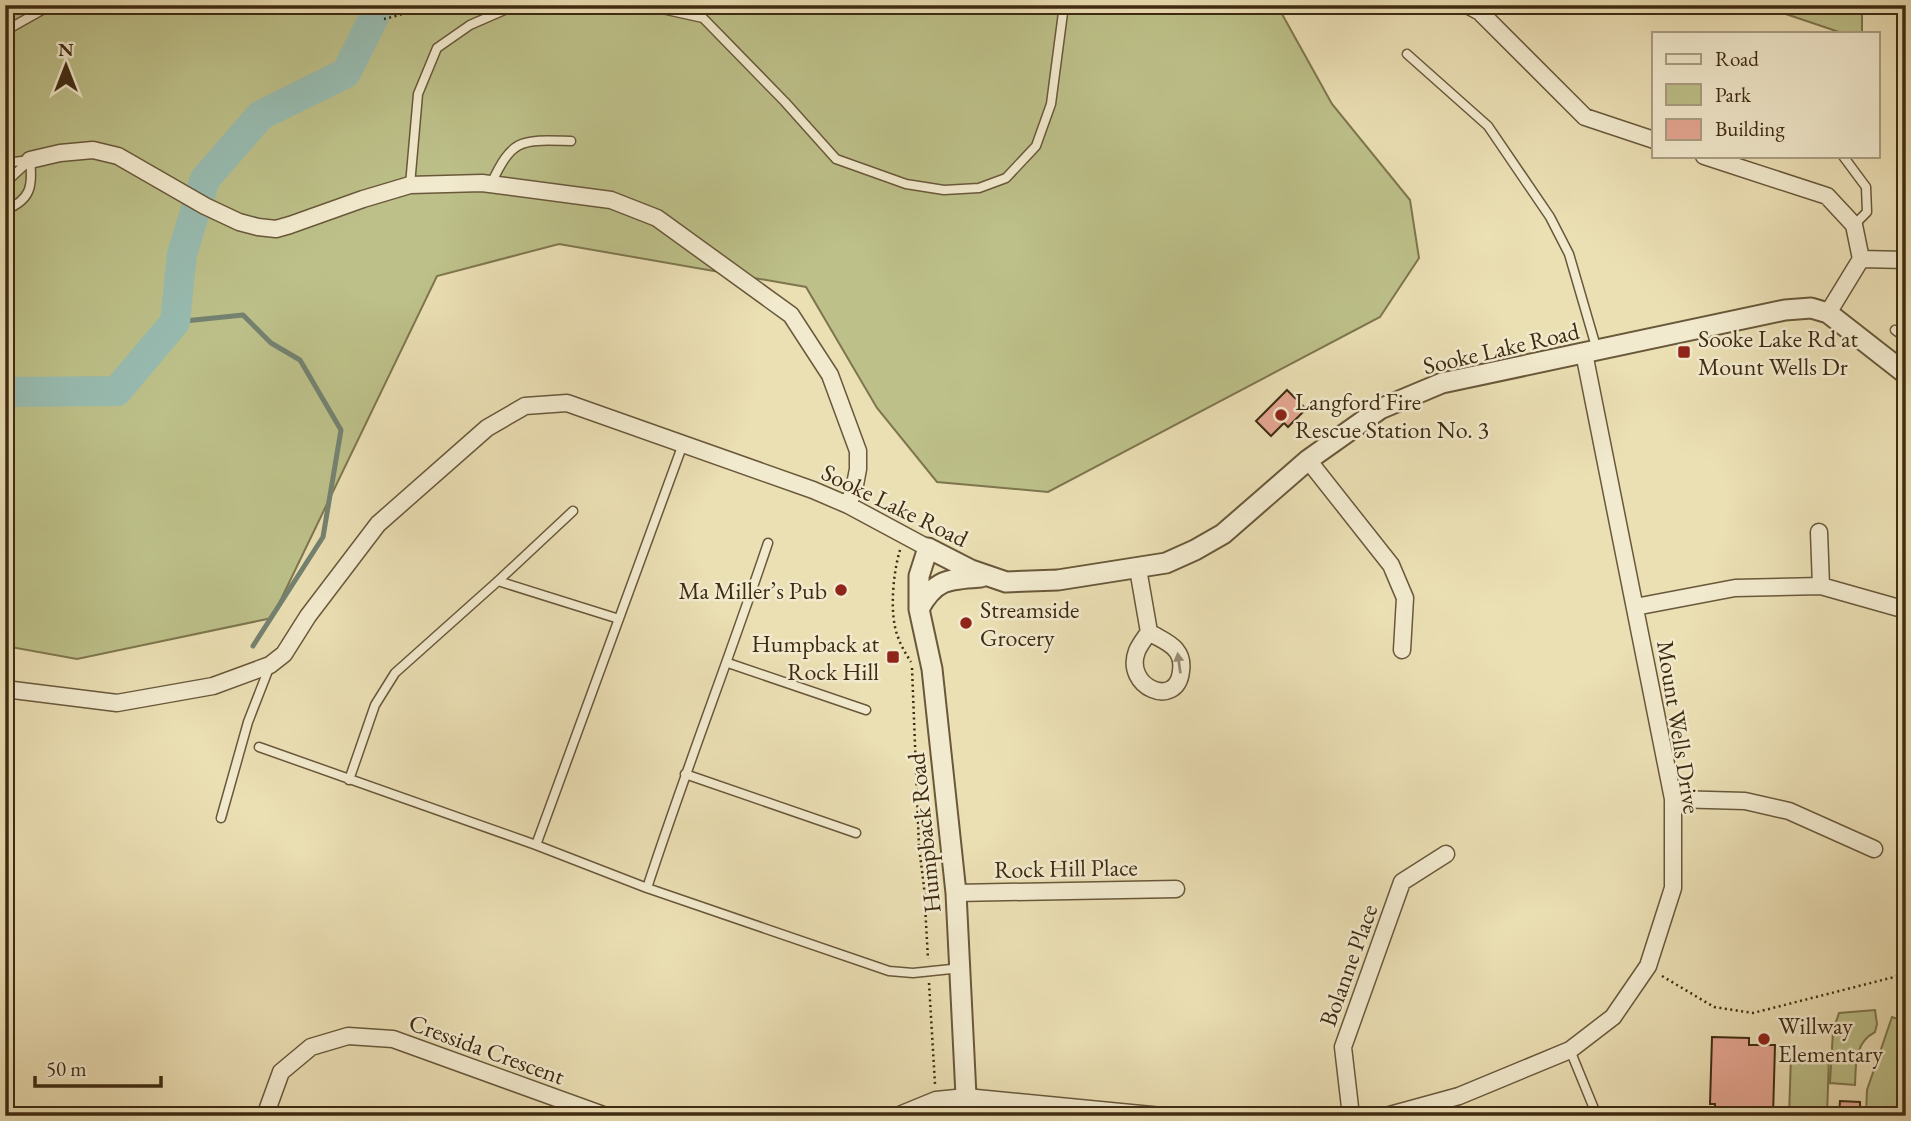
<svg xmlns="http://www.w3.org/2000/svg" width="1911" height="1121" font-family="'EB Garamond',serif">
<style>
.green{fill:#bdc089;stroke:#7e764e;stroke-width:2}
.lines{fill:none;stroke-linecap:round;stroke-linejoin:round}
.stream{stroke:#748271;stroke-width:5}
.river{stroke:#98bcb1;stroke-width:30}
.building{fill:#e6a793;stroke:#3e2b12;stroke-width:2}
.service-casing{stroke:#69583a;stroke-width:11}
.minor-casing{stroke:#69583a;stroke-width:19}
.tertiary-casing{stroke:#69583a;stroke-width:23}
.path{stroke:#3e2b12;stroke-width:2.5;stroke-dasharray:2 3.5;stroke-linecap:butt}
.service{stroke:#f2eace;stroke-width:8}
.minor{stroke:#f2eace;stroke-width:16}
.tertiary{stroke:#f2eace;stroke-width:19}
.oneway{fill:#988a70}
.poi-dot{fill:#8f2418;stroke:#f2eace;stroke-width:2.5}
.labels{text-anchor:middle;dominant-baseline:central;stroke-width:5;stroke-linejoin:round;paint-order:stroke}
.poi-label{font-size:24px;fill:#3e2b12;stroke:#f2eace;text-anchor:start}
.street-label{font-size:24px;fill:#3e2b12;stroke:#f2eace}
</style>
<rect width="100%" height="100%" fill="#ebdfb4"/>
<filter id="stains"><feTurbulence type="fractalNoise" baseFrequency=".00286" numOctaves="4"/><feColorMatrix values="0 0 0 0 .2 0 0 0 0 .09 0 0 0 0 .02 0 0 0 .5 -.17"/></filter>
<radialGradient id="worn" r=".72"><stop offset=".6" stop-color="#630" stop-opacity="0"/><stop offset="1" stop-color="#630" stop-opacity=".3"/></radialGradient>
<path class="green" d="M 5,5 L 1277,5 L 1332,104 L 1410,200 L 1419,258 L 1380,317 L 1048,492 L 937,482 L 877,408 L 806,287 L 559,244 L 437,276 L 272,618 L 77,659 L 5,646 Z
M 1759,5 L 1862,5 L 1862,33 L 1842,33 Z
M 1875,1010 L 1877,1024 L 1875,1032 C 1854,1043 1856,1065 1855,1085 L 1830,1083 L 1833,1031 L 1839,1013 Z
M 1892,1017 L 1906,1022 L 1906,1116 L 1866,1116 L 1867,1090 Z
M 1791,1056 L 1829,1057 L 1827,1116 L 1789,1116 Z"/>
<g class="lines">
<path class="stream" d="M 175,322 L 243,315 L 271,343 L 300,360 L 341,430 L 323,537 L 253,646"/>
<path class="river" d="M 5,392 L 117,391 L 175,322 L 182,254 L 205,179 L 261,115 L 346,73 L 380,5"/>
</g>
<path class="building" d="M 1287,390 L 1306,409 L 1288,427 L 1284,423 L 1271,436 L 1256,421 Z
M 1712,1037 L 1749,1038 L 1749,1045 L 1775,1045 L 1773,1116 L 1715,1116 L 1715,1104 L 1710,1104 Z
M 1840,1101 L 1860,1102 L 1860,1116 L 1839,1116 Z"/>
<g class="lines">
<defs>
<path id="service" d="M 644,5 L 703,18 L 785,102 L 836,159 L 906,184 L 944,190 L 979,188 L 1006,178 L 1036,146 L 1051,104 L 1064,5
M 5,34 L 12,27 L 51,5
M 1407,54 L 1488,126 L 1550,217 L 1569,254 L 1597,350
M 1843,156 L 1866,187 L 1867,212 L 1854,225
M 5,163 L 30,160
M 5,183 L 30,160
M 491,184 C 513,137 521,140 571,141
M 410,185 L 418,94 L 437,48 L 470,25 L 516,5
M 5,210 C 31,200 33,186 30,160
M 1895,330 L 1906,338
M 498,581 L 619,619
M 728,663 L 866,710
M 259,747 L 536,845 L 647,888 L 889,971 L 913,973 L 961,968
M 685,774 L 856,833
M 349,780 L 375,705 L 395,673 L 498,581 L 573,511
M 221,818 L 248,722 L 269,668
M 536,845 L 683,444
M 647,888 C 685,772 729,659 768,543
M 1570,1050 L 1597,1116"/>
<path id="minor" d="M 1467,5 L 1480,12 L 1585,117 L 1654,140
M 1704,156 L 1827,196 L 1854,225 L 1861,259 L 1828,313
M 30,160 L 60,153 L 93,150 L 118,156 L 205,206 L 239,222 L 258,227 L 276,229 L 290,225 L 363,199 L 410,185 L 482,183 L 611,200 L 657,218 L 791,315 L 830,375 L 858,451 L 858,469 L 854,490 L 848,505
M 1861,259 L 1906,260
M 1308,460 L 1391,565 L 1405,598 L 1402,650
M 1819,532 L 1821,586
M 1138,569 L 1149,632 C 1145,638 1140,644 1137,651 C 1123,687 1177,710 1181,671 C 1182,664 1181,656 1176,650 C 1170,642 1158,638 1149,632
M 1635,607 L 1735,588 L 1821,586 L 1906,610
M 5,689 L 117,703 L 213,686 L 270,665 L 284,654 L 308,616 L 378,524 L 487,428 L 525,406 L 567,403 L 813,490 L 848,505 L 928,548
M 1673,799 L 1745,801 L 1789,811 L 1874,849
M 956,893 L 1176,889
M 265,1116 L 281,1072 L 311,1047 L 348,1036 L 393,1039 L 606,1116
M 897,1116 L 936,1100 L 966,1097 L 1162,1116
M 1351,1116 L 1343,1047 L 1402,882 L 1446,854
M 1386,1116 L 1459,1096 L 1570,1050 L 1613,1017 L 1648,966 L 1673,888 L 1673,799 L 1584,353"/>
<path id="tertiary" d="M 919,609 C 935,579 949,579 981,577
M 967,1116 L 956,893 L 932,669 L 919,609 L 919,576 L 928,548 L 971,570 L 1006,582 L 1058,580 L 1166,563 L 1195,550 L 1223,534 L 1308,460 L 1380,409 L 1442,383 L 1785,310 L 1811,308 L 1828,313 L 1906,374"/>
</defs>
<use href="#service" class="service-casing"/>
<use href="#minor" class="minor-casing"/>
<use href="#tertiary" class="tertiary-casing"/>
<path class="path" d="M 384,19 C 409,13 438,0 461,14
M 900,550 C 893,573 889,615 898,637 C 901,646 906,654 911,662
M 912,668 L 919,847 L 924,887 L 928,959
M 1662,976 L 1714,1007 L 1753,1013 L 1906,974
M 929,983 L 935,1084"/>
<use href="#service" class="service"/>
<use href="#minor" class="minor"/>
<use href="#tertiary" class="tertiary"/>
</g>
<defs><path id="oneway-solid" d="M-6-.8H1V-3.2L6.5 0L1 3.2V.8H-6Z" transform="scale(1.75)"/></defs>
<use class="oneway" href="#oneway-solid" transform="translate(1179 663) rotate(-98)"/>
<g class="poi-dot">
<rect x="1677" y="345" width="14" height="14" rx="3.5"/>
<circle cx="1281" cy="415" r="7"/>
<circle cx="841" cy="590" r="7"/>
<circle cx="966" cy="623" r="7"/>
<rect x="886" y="650" width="14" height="14" rx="3.5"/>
<circle cx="1764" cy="1039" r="7"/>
</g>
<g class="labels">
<g class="poi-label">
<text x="1698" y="338">Sooke Lake Rd at<tspan x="1698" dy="28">Mount Wells Dr</tspan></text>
<text x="1295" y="401">Langford Fire<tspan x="1295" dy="28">Rescue Station No. 3</tspan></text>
<text x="827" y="590" text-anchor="end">Ma Miller’s Pub</text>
<text x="980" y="609">Streamside<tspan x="980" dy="28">Grocery</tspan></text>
<text x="879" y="643" text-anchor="end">Humpback at<tspan x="879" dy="28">Rock Hill</tspan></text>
<text x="1778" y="1025">Willway<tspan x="1778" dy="28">Elementary</tspan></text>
</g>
<g class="street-label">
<text transform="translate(1501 348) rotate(-13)">Sooke Lake Road</text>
<text transform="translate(895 505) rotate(26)">Sooke Lake Road</text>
<text transform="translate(1679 727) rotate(81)">Mount Wells Drive</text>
<text transform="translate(924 833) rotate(-96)">Humpback Road</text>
<text transform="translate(1066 868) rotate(-1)">Rock Hill Place</text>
<text transform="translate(1348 965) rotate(-70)">Bolanne Place</text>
<text transform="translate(487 1049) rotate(20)">Cressida Crescent</text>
</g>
</g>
<rect width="1911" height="1121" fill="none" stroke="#ebdfb4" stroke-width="28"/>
<rect x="7" y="7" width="1897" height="1107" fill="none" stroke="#3e2b12" stroke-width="3.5"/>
<rect x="14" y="14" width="1883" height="1093" fill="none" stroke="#3e2b12" stroke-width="2"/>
<rect x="1652" y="32" width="228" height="126" fill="#f2eace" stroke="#aa9e83" stroke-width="2"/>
<rect x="1666" y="54" width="35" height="10" fill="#f2eace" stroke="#aa9e83" stroke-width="2"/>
<text x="1715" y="66" font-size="21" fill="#3e2b12">Road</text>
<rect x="1666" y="84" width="35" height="21" fill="#bdc089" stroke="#aa9e83" stroke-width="2"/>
<text x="1715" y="102" font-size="21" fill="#3e2b12">Park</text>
<rect x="1666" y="119" width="35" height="21" fill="#e6a793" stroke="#aa9e83" stroke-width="2"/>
<text x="1715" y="136" font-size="21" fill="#3e2b12">Building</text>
<g transform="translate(66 66)" stroke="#f2eace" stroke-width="5" paint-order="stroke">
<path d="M0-5L12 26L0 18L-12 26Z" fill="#3e2b12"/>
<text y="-10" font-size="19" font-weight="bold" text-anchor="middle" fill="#3e2b12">N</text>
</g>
<path d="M35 1076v10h126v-10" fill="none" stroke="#3e2b12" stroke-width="3.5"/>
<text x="46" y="1076" font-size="21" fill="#3e2b12" stroke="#f2eace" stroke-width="5" paint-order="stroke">50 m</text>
<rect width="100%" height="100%" filter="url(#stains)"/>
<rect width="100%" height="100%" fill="url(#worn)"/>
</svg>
